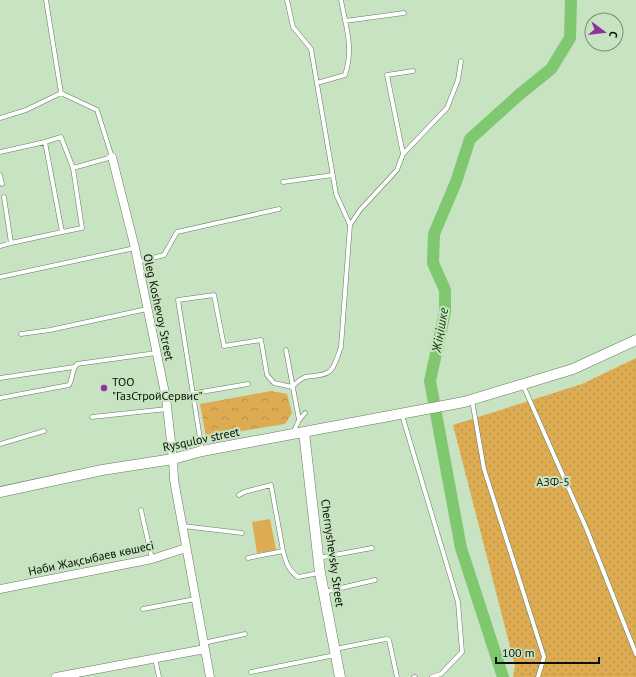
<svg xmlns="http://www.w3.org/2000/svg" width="636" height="677" font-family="'PT Sans',sans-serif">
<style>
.forest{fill:url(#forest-crowns)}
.garden{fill:url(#garden-dots)}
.pitch{fill:#ddab51}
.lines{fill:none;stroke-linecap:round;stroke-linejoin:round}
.river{stroke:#7fc870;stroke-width:12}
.service-casing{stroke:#637c5e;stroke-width:5}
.minor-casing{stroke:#637c5e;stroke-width:9}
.tertiary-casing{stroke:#637c5e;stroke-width:11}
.service{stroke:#fff;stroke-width:4}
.minor{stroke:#fff;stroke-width:8}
.tertiary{stroke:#fff;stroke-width:10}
.poi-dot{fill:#8d34a0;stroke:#c7e3c1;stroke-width:1.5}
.labels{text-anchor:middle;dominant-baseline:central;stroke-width:4;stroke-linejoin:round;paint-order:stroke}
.street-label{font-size:12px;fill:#081106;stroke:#c7e3c1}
.poi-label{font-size:12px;fill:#081106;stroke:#c7e3c1;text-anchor:start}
.park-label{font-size:12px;fill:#332816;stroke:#c7e3c1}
.water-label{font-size:13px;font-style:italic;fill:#114205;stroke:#c7e3c1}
</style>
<defs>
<pattern id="forest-crowns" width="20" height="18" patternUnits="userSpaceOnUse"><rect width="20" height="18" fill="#ddab51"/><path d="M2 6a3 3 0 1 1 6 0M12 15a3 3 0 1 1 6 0" fill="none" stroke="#bc9245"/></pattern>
<pattern id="garden-dots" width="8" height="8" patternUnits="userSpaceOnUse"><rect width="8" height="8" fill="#ddab51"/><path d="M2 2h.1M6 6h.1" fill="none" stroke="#bc9245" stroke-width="1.8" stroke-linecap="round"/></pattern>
</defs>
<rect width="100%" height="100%" fill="#c7e3c1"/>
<path class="forest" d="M 271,391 L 287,394 L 292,413 L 285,424 L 206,437 L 200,404 Z"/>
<path class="garden" d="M 636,358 L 636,677 L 513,677 L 515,666 L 453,425 L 582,384 Z"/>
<path class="pitch" d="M 270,519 L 276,550 L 257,553 L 252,522 Z"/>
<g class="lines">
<path class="river" d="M 503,677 L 461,548 L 430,381 L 445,312 L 445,290 L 433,263 L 434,234 L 456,182 L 470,139 L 520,94 L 551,69 L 570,38 L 571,0"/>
<defs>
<path id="service" d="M 46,0 L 61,93 L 97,110 L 112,157 L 73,168 L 82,228 L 62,232 L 45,142 L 61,137 L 73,168
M 345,21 L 404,13
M 317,83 L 345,75 C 354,48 346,27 341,0
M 0,118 L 26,110 L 61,93
M 0,152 L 45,142
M 403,154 L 387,75 L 413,71
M 0,175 L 2,184
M 283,182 L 333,175
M 4,197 L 11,243 L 62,232
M 350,225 L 360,210 L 397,170 L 403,154 L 447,108 L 458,80 L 461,61
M 0,246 L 11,243
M 138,262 L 164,255 L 177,232 L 279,209
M 0,277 L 135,248
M 21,334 L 50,330 L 147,309
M 286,350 L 299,420
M 0,378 L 74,367
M 523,385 L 587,530 L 636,654
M 0,398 L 69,385 C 73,379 71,371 77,364 L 156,353
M 166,398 L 248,384
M 472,400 L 484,469 L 544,657 L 538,677
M 402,415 L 458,602 L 462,652 L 441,674 L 432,677
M 92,417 L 167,409
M 293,433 L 299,420 L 305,413
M 0,444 L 44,431
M 202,451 L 178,300 L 214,295 L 224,346 L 261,340 L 267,375 L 274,383 L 292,387 C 296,383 300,379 305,377 C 313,375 323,377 330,371 C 336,365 338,354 341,347 L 350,225 L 336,194 L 311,49 L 293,27 L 287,0
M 239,495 L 244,492 L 271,485 L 283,551 L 248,558
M 141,510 L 152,559
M 183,526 L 242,533
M 283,551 C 286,562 288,570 298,577 L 319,573
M 318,558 L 372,548
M 324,592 L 375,580
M 143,609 L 195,599
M 203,643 L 245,634
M 335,649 L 386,639 L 389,640 L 397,677
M 155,658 L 159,677
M 251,672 L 335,655
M 414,677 L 415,677"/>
<path id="minor" d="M 112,157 L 135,248 L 166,398 L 173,459 L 174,480 L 210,677
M 0,589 L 152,559 L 186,548
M 56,677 L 205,649"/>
<path id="tertiary" d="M 304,432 L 320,573 L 340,677
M 0,492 L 102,470 L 173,459 L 202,451 L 464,402 L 573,369 L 636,340"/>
</defs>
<use href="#service" class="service-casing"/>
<use href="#minor" class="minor-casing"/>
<use href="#tertiary" class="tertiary-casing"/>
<use href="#service" class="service"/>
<use href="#minor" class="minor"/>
<use href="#tertiary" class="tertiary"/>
</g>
<circle class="poi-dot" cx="104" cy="388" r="4"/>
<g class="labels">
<g class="street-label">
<text transform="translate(159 307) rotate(78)">Oleg Koshevoy Street</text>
<text transform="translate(201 439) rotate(-12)">Rysqulov street</text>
<text transform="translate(333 553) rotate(82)">Chernyshevsky Street</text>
<text transform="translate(91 558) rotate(-12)">Нәби Жақсыбаев көшесі</text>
</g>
<g class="poi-label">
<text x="112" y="381">ТОО<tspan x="112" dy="14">"ГазСтройСервис"</tspan></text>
</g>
<g class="park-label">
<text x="553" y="481">АЗФ-5</text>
</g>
<g class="water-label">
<text transform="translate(440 330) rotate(-80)">Жіңішке</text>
</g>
</g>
<g transform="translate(604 32) rotate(105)"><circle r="19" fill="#c7e3c1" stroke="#7b8f76"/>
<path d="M0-3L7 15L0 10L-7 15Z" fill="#8d34a0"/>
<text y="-6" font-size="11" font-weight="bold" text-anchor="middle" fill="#081106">С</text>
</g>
<path d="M496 657v6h103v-6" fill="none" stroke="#081106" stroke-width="2"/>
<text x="502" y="657" font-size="12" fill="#081106" stroke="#c7e3c1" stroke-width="3" paint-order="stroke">100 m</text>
</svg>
